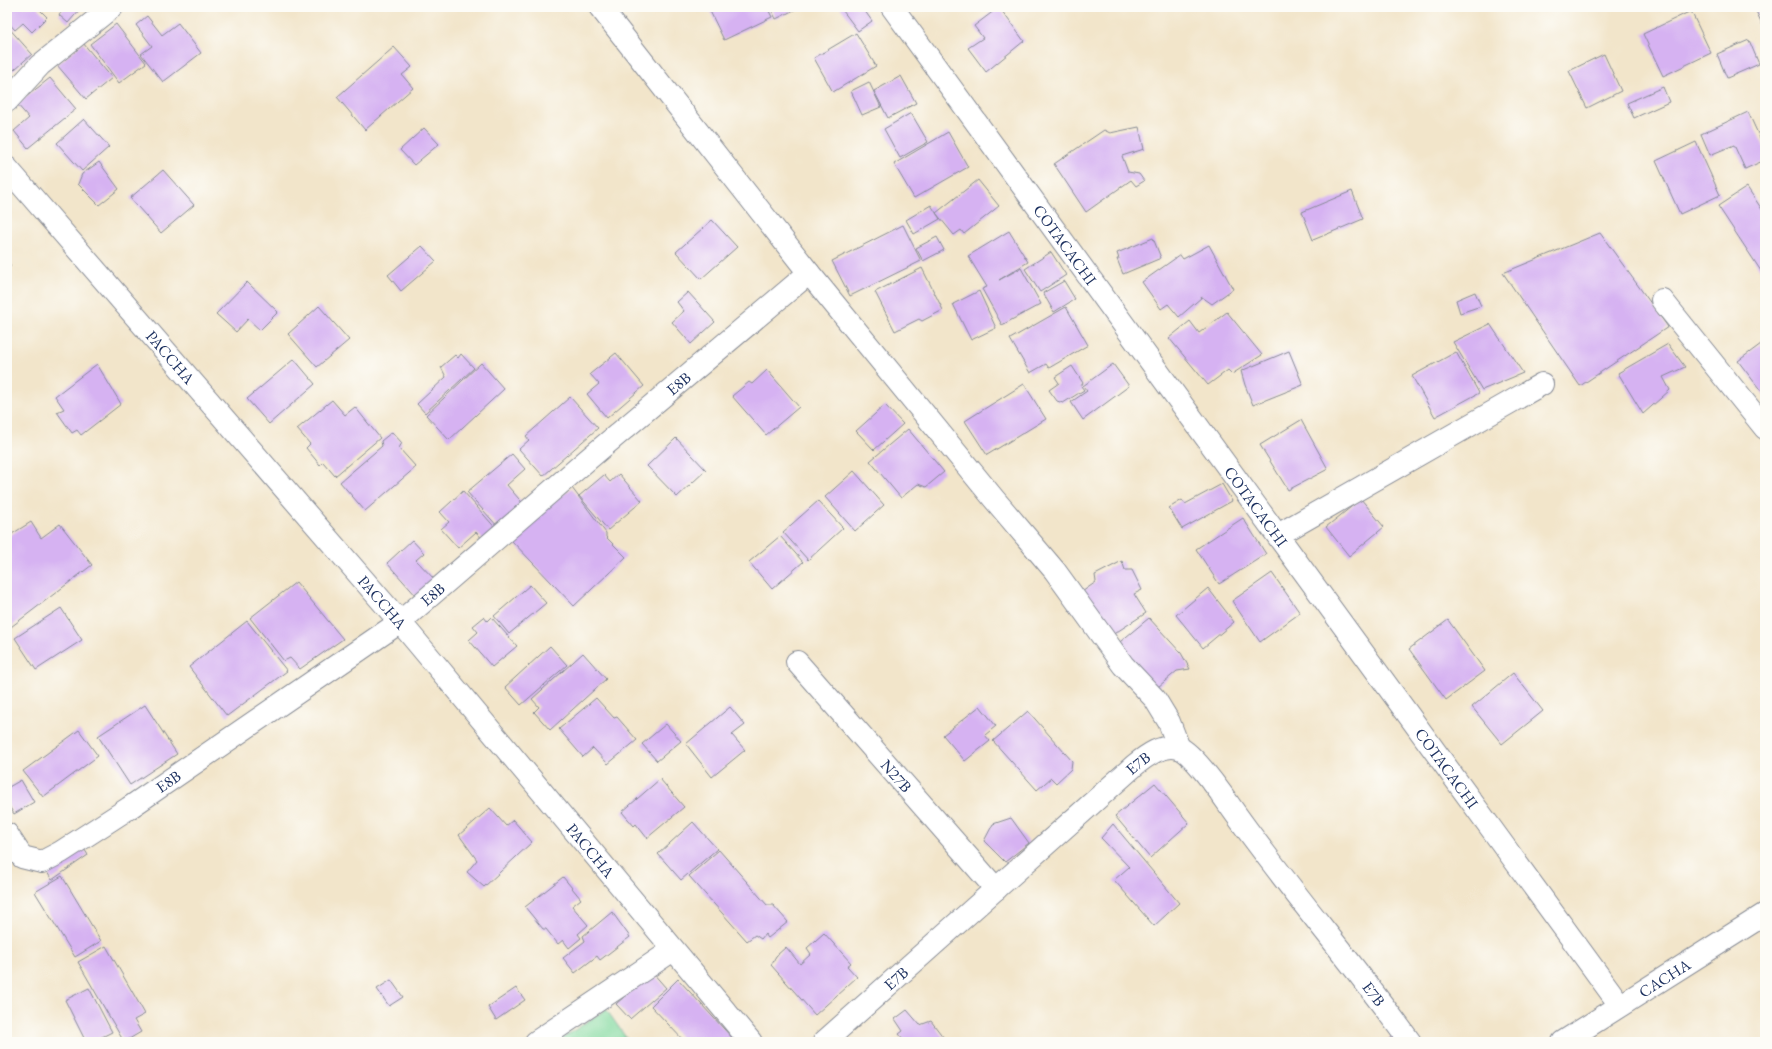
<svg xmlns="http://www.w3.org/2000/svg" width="1772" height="1049" font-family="'EB Garamond',serif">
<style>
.green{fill:#80d99e;stroke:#4e847e}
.building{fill:#d6b2f2}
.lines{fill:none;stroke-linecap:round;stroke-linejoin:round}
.street-casing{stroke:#868a94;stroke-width:24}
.street{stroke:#fff;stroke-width:22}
.labels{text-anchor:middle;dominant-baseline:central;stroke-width:3.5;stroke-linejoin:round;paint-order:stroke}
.street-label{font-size:16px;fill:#1b2f5e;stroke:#fdfcf7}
</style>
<rect width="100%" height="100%" fill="#fdfcf7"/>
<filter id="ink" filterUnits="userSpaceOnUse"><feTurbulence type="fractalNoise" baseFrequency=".025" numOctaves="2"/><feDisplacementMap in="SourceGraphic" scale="8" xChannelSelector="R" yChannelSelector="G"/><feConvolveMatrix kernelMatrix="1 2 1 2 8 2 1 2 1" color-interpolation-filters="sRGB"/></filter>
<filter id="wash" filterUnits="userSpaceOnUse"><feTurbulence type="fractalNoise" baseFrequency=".012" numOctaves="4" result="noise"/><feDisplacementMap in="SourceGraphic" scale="16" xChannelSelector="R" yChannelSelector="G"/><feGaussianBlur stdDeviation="0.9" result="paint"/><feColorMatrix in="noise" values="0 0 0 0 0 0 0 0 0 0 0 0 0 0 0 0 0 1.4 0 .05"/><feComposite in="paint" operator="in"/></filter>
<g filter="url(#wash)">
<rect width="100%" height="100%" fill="#f2e5ca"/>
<path class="green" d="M 606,1009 L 629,1042 L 557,1042 Z"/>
<g id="blocks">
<path class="building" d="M 7,7 L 37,7 L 47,17 L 32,32 L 23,23 L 15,30 L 7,21 Z
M 65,7 L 81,8 L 68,23 L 59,15 Z
M 708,7 L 767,7 L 772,17 L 724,40 Z
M 770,7 L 800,7 L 776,19 Z
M 840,7 L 862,7 L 872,21 L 858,31 Z
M 999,7 L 1024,41 L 986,72 L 968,48 L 983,38 L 974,26 Z
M 1754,7 L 1765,7 L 1765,30 Z
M 1691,11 L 1711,53 L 1663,76 L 1643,34 Z
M 147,16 L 162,35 L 178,23 L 201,53 L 163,82 L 141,54 L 152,46 L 136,25 Z
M 116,24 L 146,63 L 119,83 L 90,44 Z
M 7,26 L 32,54 L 7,76 Z
M 856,33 L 876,66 L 833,92 L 814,58 Z
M 1749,40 L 1759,64 L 1727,78 L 1717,54 Z
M 83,43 L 112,78 L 86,99 L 57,65 Z
M 394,47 L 412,67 L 402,75 L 413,88 L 365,130 L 337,97 Z
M 1604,54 L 1621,91 L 1587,108 L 1569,71 Z
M 901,76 L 916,103 L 888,118 L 874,91 Z
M 50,78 L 76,109 L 28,148 L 14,131 L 29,118 L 17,104 Z
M 869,82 L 881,107 L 862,115 L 851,91 Z
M 1663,87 L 1669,102 L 1634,118 L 1627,103 Z
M 1748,112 L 1765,149 L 1765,160 L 1745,169 L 1734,145 L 1710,155 L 1701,134 Z
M 911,113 L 928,142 L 900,158 L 884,129 Z
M 84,119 L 109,147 L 82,171 L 57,143 Z
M 1139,127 L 1144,149 L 1122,156 L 1128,172 L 1139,174 L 1144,181 L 1136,186 L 1131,180 L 1086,212 L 1054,164 L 1104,130 L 1110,133 Z
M 424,128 L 439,144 L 414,165 L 400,150 Z
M 948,132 L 968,167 L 914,198 L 894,164 Z
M 1696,142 L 1720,195 L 1680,214 L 1656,161 Z
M 99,162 L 119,189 L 99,205 L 78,184 L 82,174 Z
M 163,170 L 194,205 L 161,233 L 130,198 Z
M 978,180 L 999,206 L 964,234 L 961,230 L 954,235 L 936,213 Z
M 1747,187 L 1765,214 L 1765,277 L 1718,206 Z
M 1352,191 L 1363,219 L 1313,240 L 1302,212 Z
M 931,205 L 940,219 L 914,234 L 906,220 Z
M 712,220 L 737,247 L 701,279 L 676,252 Z
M 903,225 L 921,261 L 850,296 L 832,261 Z
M 1009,231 L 1028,262 L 999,280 L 1021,268 L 1041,304 L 1002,325 L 982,289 L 987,287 L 968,256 Z
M 1600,233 L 1668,327 L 1580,386 L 1503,273 Z
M 937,237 L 944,250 L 923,261 L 916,248 Z
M 1153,238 L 1161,258 L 1123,274 L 1117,259 L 1119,259 L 1117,253 Z
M 1209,245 L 1233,289 L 1212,304 L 1202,297 L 1179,317 L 1168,304 L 1161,309 L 1142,282 L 1180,255 L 1183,259 Z
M 422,246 L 436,261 L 401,291 L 388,275 Z
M 1051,252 L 1066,275 L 1040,292 L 1025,269 Z
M 7,260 L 11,266 L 7,269 Z
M 922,268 L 943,310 L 922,321 L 919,319 L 895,331 L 875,292 Z
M 1064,281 L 1075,299 L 1054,312 L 1043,293 Z
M 247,282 L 278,312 L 260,330 L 248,319 L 236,332 L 216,314 Z
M 979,291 L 996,328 L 971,340 L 953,304 Z
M 688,292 L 715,322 L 691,344 L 672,322 L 684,311 L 677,302 Z
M 1475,292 L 1481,306 L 1460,313 L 1456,300 Z
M 319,306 L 349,340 L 317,367 L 288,334 Z
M 1066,307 L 1088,345 L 1049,368 L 1046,364 L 1030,373 L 1010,339 Z
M 1227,312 L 1262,355 L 1232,374 L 1228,370 L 1208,385 L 1169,338 L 1190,321 L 1199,333 Z
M 1490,324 L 1523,373 L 1482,390 L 1453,342 Z
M 1765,341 L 1765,396 L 1738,361 Z
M 1668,344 L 1685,367 L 1663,377 L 1670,390 L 1643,414 L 1618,373 Z
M 1289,351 L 1303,385 L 1253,405 L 1245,385 L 1241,371 Z
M 1456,352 L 1479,393 L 1435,417 L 1412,376 Z
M 616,353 L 644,386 L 607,418 L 587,394 L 599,384 L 590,374 Z
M 461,354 L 474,368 L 425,413 L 417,404 L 446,377 L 441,367 L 455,355 L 458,358 Z
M 294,359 L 315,384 L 269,424 L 247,399 Z
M 481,363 L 504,389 L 449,440 L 426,415 Z
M 97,364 L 121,404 L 81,435 L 77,430 L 72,433 L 57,412 L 64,409 L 55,396 Z
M 1113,364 L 1129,386 L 1083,420 L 1071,402 L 1087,391 L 1083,386 Z
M 1072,366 L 1083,383 L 1081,386 L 1084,390 L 1063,403 L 1057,401 L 1049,390 L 1059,383 L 1055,377 Z
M 767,370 L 799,407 L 766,435 L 732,396 L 749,382 L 752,384 Z
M 1024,384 L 1046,419 L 987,455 L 965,421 Z
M 570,397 L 598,428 L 543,476 L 519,449 L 529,440 L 526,436 Z
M 332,400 L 345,415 L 355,407 L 380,438 L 335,476 L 323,462 L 320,465 L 306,448 L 310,444 L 297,429 Z
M 885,405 L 903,424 L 874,450 L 856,431 Z
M 1301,420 L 1328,469 L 1288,490 L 1260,445 Z
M 908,429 L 944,472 L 926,487 L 918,484 L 901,498 L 870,461 Z
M 392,432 L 402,443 L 399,448 L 416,467 L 365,511 L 340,482 L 382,446 L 381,441 Z
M 676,438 L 706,470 L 677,497 L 647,466 Z
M 512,454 L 525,469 L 507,485 L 525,506 L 499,528 L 467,492 Z
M 854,471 L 884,505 L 855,531 L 825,497 Z
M 619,474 L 642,501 L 608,530 L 579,496 L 604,475 L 610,482 Z
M 1222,484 L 1232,501 L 1182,529 L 1169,508 L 1182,500 L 1185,504 Z
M 572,488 L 606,533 L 606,537 L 626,557 L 574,606 L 511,540 L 544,509 Z
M 463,491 L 498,531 L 485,542 L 476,532 L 458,548 L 441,529 L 449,522 L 440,512 Z
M 1361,499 L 1384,527 L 1349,556 L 1326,527 Z
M 818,501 L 843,528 L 808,560 L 783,532 Z
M 1243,518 L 1266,554 L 1219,584 L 1196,549 Z
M 31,522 L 41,538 L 60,524 L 92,565 L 7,630 L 7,537 Z
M 780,536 L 803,562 L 772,589 L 749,562 Z
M 412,540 L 424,553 L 416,560 L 436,581 L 418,598 L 387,563 Z
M 1122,561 L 1125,570 L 1132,570 L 1142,590 L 1134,594 L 1146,613 L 1109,637 L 1079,594 L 1096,582 L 1095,575 Z
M 1272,573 L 1300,613 L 1260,642 L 1232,601 Z
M 296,582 L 343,639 L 300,669 L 290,658 L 284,661 L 250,618 Z
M 530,585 L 546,603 L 509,634 L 494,616 Z
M 1208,588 L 1234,622 L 1203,648 L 1176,615 Z
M 61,608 L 82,640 L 36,670 L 15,638 Z
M 484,617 L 487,621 L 491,617 L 517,646 L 492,667 L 469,640 L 478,632 L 473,626 Z
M 1149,618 L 1181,653 L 1190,669 L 1177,671 L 1152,692 L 1115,646 Z
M 1448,620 L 1485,671 L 1446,700 L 1409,649 Z
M 247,621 L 287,671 L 227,716 L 189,667 Z
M 550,646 L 567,665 L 521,705 L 505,687 Z
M 583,653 L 606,679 L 550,730 L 534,712 L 539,707 L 532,699 Z
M 1513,673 L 1543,711 L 1502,744 L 1472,707 Z
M 596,698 L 614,718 L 617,717 L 637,740 L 608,764 L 593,748 L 583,757 L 559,729 Z
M 145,705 L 177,754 L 130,785 L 98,736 Z
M 980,706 L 996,726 L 985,735 L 990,741 L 965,761 L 943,735 Z
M 730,707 L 745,725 L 732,735 L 745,750 L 712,777 L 686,744 Z
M 1028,711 L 1072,761 L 1071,769 L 1056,783 L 1051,778 L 1037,790 L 993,741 Z
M 666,724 L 681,741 L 657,761 L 642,744 Z
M 79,730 L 98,756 L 43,797 L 23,771 Z
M 660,779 L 684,807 L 647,838 L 636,824 L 634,826 L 622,812 Z
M 21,780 L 34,802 L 14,814 L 7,803 L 7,788 Z
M 1155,783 L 1189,823 L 1150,858 L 1115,816 Z
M 490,808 L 506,826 L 513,820 L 532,842 L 484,887 L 467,872 L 477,860 L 459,835 Z
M 1011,818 L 1029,843 L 1005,862 L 984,841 L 993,824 Z
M 693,822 L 717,849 L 681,880 L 658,854 Z
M 1113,824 L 1179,903 L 1154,926 L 1114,880 L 1129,867 L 1101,838 Z
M 81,844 L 88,855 L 52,880 L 45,869 Z
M 719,850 L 767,905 L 773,905 L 788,922 L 768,938 L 765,934 L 761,939 L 755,935 L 747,941 L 689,876 Z
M 62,876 L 101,941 L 75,957 L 35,892 Z
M 563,877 L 581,899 L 572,906 L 588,925 L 578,934 L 581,938 L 569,948 L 563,940 L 558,944 L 546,929 L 543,929 L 525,907 Z
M 612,912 L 630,937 L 600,960 L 597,956 L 575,973 L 563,958 L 585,941 L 583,936 Z
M 824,933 L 851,963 L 847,966 L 857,977 L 815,1015 L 771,965 L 776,956 L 786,947 L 800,964 L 811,954 L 807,948 Z
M 106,946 L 145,1014 L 134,1020 L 141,1032 L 124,1042 L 78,962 Z
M 652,972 L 666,988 L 630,1019 L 616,1004 Z
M 678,979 L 736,1042 L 685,1042 L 651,1006 Z
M 391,980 L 403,997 L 389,1006 L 377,989 Z
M 89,988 L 112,1032 L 92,1042 L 86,1042 L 65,1000 Z
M 516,988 L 525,1000 L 496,1020 L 488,1007 Z
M 907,1010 L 920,1025 L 931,1021 L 947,1042 L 902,1042 L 904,1040 L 899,1034 L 903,1031 L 895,1019 Z
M 1393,1036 L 1397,1042 L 1385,1042 Z"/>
</g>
</g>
<g filter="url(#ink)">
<use href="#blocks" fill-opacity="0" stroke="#868a94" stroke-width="1"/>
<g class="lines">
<defs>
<g id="street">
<path d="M 600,7 L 809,273 L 994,499 L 1055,571 L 1123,665 L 1155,699 L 1169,722 L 1179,748"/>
<path id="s1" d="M 892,7 L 1620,1005"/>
<path d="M 7,101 L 40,65 L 112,7"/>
<path id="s2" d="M 7,168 L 400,622 L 751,1042"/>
<path d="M 1662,300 L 1765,428"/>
<path d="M 1278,535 L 1542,384"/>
<path id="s3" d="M 797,662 L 996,889"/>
<path id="s4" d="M 7,834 L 22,857 L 42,862 L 61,852 L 129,808 L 400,622 L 586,461 L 809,273"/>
<path d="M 536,1042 L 673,950"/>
<path id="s5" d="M 824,1042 L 1135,765 C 1146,756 1163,743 1179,748 C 1192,752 1221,793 1230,806 C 1287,887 1352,961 1410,1042"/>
<path id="s6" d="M 1563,1042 L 1765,914"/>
</g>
</defs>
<use href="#street" class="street-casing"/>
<use href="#street" class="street"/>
</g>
</g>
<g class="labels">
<g class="street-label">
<text stroke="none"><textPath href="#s1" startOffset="294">COTACACHI</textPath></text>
<text stroke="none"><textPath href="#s2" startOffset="250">PACCHA</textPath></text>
<text stroke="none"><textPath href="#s4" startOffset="846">E8B</textPath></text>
<text stroke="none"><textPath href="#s1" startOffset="618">COTACACHI</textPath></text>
<text stroke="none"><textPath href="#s4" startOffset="522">E8B</textPath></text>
<text stroke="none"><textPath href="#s2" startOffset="574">PACCHA</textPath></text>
<text stroke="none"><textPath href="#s5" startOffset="420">E7B</textPath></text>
<text stroke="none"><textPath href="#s1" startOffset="942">COTACACHI</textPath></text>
<text stroke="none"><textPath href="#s3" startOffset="151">N27B</textPath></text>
<text stroke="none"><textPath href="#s4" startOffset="198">E8B</textPath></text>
<text stroke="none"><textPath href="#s2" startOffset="898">PACCHA</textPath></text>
<text stroke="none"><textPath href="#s5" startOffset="96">E7B</textPath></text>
<text stroke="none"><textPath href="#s6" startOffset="120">CACHA</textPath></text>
<text stroke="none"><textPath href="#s5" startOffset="780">E7B</textPath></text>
</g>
</g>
<rect width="1772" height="1049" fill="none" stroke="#fdfcf7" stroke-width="24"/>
</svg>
